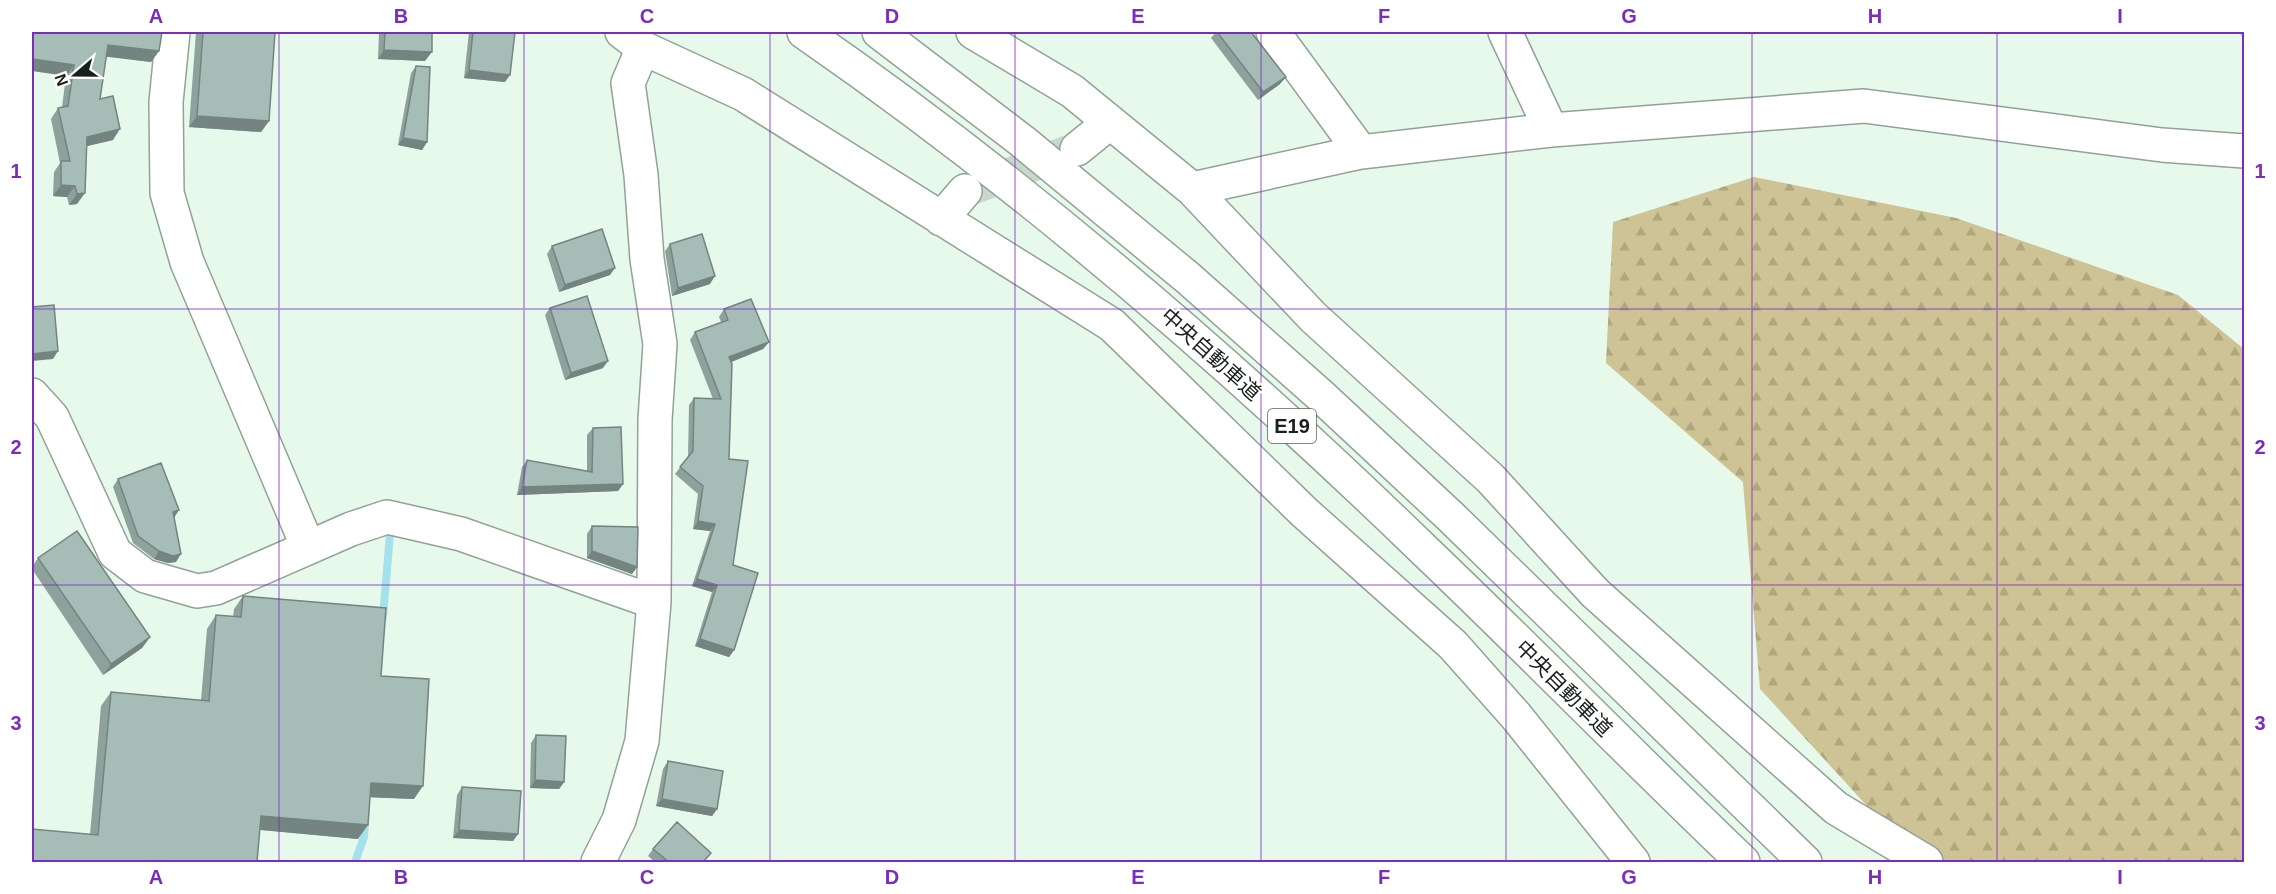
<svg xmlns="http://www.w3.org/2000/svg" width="2276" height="894" font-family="Helvetica,'Noto Sans JP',sans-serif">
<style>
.forest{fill:url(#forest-firs)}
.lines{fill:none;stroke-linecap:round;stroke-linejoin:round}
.stream{stroke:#a5e1ec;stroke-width:8}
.minor-tunnel{stroke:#c8d8cc;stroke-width:33;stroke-dasharray:33 16;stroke-linecap:butt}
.minor-casing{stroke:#92a296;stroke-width:36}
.highway-casing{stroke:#92a296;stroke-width:36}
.minor{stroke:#fff;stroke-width:33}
.highway{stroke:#fff;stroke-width:33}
.wall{fill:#8ea29d}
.shaded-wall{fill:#748480}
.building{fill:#a5bcb7;stroke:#748480;stroke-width:1.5}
.grid{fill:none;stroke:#7b2cbf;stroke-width:1.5;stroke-opacity:0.55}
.labels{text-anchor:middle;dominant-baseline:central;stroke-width:5;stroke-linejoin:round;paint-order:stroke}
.shield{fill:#fff;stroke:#5e625f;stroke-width:1.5}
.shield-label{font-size:20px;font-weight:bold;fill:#191f1a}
.street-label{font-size:21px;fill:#191f1a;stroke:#fff}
.neatline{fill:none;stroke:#7b2cbf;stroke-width:2}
.grid-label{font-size:20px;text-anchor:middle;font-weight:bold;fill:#7b2cbf}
</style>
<defs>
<pattern id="forest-firs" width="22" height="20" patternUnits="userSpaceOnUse" patternTransform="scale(1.5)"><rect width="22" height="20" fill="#cec394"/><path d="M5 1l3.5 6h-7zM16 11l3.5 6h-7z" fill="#b0a77f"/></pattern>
</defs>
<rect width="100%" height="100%" fill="#e7f9eb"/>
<path class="forest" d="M 1754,177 L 1956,218 L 2178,295 L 2244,349 L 2244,862 L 1955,862 L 1911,854 L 1760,689 L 1743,482 L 1606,363 L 1613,222 Z"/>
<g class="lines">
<path class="stream" d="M 2243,32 L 2244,32
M 383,617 L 390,534
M 355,862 L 364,837 L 365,821"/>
<path class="minor-tunnel" d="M 965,191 L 1070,151"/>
<defs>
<path id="minor" d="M 173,32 L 166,102 L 167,193 L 187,262 L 308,547
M 622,32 L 643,48 L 743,94 L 1112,325 L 1304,512 L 1453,645 L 1516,716 L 1633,862
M 973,32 L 1072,91 L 1192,189 L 1313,317 L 1491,479 L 1595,593 L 1836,808 L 1926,862
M 1273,32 L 1361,152
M 1505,32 L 1551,130
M 1077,149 L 1109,123
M 1192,189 L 1361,152 L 1551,130 L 1864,106 L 2162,145 L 2244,151
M 941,219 L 965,191
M 32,395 L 52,417 L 115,553 L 145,576 L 197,591 L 216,588 L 351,529 L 387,517 L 461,534 L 654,602
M 598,862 L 619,820 L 642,741 L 654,602 L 655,420 L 660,344 L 647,259 L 641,175 L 628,83 L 643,48"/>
<path id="highway" d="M 804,32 C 1025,185 1230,362 1423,549 C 1531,652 1635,759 1743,862
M 879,32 L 1022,141 L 1188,278 L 1320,395 L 1451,517 L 1805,862"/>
</defs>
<use href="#minor" class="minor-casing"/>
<use href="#highway" class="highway-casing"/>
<use href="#minor" class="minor"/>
<use href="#highway" class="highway"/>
</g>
<path class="wall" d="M 32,32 L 159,51 L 151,62 L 106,56 L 100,99 L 113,140 L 87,146 L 77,204 L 69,205 L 67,197 L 53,196 L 54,172 L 60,163 L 51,119 L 58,108 L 62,107 L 66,76 Z
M 196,32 L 275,32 L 269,121 L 261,132 L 189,127 Z
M 379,32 L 432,32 L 425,61 L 378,59 Z
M 469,32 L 515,32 L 505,82 L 464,78 Z
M 1216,32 L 1251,32 L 1280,84 L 1258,100 L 1211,38 Z
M 416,66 L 427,142 L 422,150 L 398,145 L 411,73 Z
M 670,244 L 710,284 L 672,296 L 665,251 Z
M 552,246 L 610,275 L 559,292 L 547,254 Z
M 550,308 L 603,368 L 565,380 L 545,315 Z
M 724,309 L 769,342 L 763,349 L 731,362 L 729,459 L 733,565 L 734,650 L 729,657 L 695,646 L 712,592 L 692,586 L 710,531 L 693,529 L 698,494 L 675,474 L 688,457 L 689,405 L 694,398 L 713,399 L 690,340 L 695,332 L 721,322 L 719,317 Z
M 593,428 L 623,484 L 618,491 L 517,495 L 522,467 L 527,460 L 587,471 L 587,435 Z
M 118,479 L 174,517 L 176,562 L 168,563 L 154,559 L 133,543 L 113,487 Z
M 592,526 L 637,567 L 632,574 L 587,558 L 587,534 Z
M 38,558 L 150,637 L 142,648 L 103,675 L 32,569 L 32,567 Z
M 243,596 L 381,676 L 414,799 L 370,797 L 358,839 L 260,830 L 257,862 L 90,835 L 101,706 L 111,692 L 201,700 L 207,629 L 216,615 L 233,617 L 234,609 Z
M 536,735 L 564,782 L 559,789 L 530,788 L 531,743 Z
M 668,761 L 717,809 L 712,816 L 656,806 L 663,769 Z
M 462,787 L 518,834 L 513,841 L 453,838 L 457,795 Z
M 653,849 L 704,862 L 655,862 L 648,856 Z"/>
<path class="shaded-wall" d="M 108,45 L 159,51 L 151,62 L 100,56 Z
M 384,50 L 432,52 L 425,61 L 378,59 Z
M 32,59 L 74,65 L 66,76 L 32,71 Z
M 469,70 L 510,75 L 505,82 L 464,78 Z
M 1286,77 L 1280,84 L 1258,100 L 1263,92 Z
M 197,116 L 269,121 L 261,132 L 189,127 Z
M 120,129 L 113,140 L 79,148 L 87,137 Z
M 403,138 L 427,142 L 422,150 L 398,145 Z
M 61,185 L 75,186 L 67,197 L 53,196 Z
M 85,193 L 77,204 L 69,205 L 77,194 Z
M 615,268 L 610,275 L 559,292 L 565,285 Z
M 715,276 L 710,284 L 672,296 L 678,288 Z
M 769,342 L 763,349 L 724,365 L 729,357 Z
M 58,351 L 53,359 L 32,361 L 32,354 Z
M 608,361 L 603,368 L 565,380 L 571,373 Z
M 623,484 L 618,491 L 517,495 L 522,487 Z
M 179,510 L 174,518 L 173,512 Z
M 698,521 L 715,524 L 710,531 L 693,529 Z
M 159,551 L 181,554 L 176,562 L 168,563 L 154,559 Z
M 592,551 L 637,567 L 632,574 L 587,558 Z
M 697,579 L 717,585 L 712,592 L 692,586 Z
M 150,637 L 142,648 L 103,675 L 111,664 Z
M 700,639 L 734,650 L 729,657 L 695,646 Z
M 535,780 L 564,782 L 559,789 L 530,788 Z
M 371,783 L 423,786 L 414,799 L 362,797 Z
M 662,799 L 717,809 L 712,816 L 656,806 Z
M 261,816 L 368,825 L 358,839 L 252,829 Z
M 459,830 L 518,834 L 513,841 L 453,838 Z"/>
<path class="building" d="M 32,32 L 162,32 L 159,51 L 108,45 L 100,99 L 113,96 L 120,129 L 87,137 L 85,193 L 77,194 L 75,186 L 61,185 L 61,161 L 70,161 L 58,108 L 68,106 L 74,65 L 32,59 Z
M 203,32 L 275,32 L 269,121 L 197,116 Z
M 385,32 L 432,32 L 432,52 L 384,50 Z
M 473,32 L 515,32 L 510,75 L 469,70 Z
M 1217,32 L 1251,32 L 1286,77 L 1263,92 Z
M 416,66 L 430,67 L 427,142 L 403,138 Z
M 602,229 L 615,268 L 565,285 L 552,246 Z
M 702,234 L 715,276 L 678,288 L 670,244 Z
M 587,296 L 608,361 L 571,373 L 550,308 Z
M 751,299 L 769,342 L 729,357 L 732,364 L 729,459 L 748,461 L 733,565 L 758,573 L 734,650 L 700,639 L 717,585 L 697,579 L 715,524 L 698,521 L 703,486 L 680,467 L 693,451 L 694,398 L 721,399 L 695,332 L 728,320 L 724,309 Z
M 54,305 L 58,351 L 32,354 L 32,307 Z
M 621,427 L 623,484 L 522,487 L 527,460 L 592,472 L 593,428 Z
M 161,463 L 179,510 L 173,512 L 181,554 L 173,556 L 159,551 L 138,536 L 118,479 Z
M 592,526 L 638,527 L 637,567 L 592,551 Z
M 77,531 L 150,637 L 111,664 L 38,558 Z
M 243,596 L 386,608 L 381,676 L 429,679 L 423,786 L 371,783 L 368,825 L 261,816 L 257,862 L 32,862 L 32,829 L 98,835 L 111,692 L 209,701 L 216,615 L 241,617 Z
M 536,735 L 566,736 L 564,782 L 535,780 Z
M 668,761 L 723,771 L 717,809 L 662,799 Z
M 462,787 L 521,791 L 518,834 L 459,830 Z
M 677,822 L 711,853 L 703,862 L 669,862 L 653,849 Z"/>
<path class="grid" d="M 279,32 L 279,862M 524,32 L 524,862M 770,32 L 770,862M 1015,32 L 1015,862M 1261,32 L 1261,862M 1506,32 L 1506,862M 1752,32 L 1752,862M 1997,32 L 1997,862M 32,309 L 2244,309M 32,585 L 2244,585"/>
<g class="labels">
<rect class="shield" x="1268" y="409" width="48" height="34" rx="4.5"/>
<g class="shield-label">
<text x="1292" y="426">E19</text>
</g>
<g class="street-label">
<text transform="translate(1211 354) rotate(42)">中央自動車道</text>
<text transform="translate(1564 688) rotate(45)">中央自動車道</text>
</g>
</g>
<rect width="2276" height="894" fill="none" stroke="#ffffff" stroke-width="66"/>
<g transform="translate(75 75) rotate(250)" stroke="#ffffff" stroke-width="4.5" paint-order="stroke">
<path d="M0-4.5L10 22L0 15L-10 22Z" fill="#191f1a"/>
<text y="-9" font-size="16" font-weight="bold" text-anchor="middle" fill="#191f1a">N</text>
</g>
<rect x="33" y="33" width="2210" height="828" class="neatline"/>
<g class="grid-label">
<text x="156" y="23">A</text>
<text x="401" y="23">B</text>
<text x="647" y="23">C</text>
<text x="892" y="23">D</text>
<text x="1138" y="23">E</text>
<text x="1384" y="23">F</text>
<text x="1629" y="23">G</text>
<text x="1875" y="23">H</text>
<text x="2120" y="23">I</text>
<text x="16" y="178">1</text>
<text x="2260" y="178">1</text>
<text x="16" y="454">2</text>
<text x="2260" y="454">2</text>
<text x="16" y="730">3</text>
<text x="2260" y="730">3</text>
<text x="156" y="884">A</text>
<text x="401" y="884">B</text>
<text x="647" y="884">C</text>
<text x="892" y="884">D</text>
<text x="1138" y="884">E</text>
<text x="1384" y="884">F</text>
<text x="1629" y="884">G</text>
<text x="1875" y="884">H</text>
<text x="2120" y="884">I</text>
</g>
</svg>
